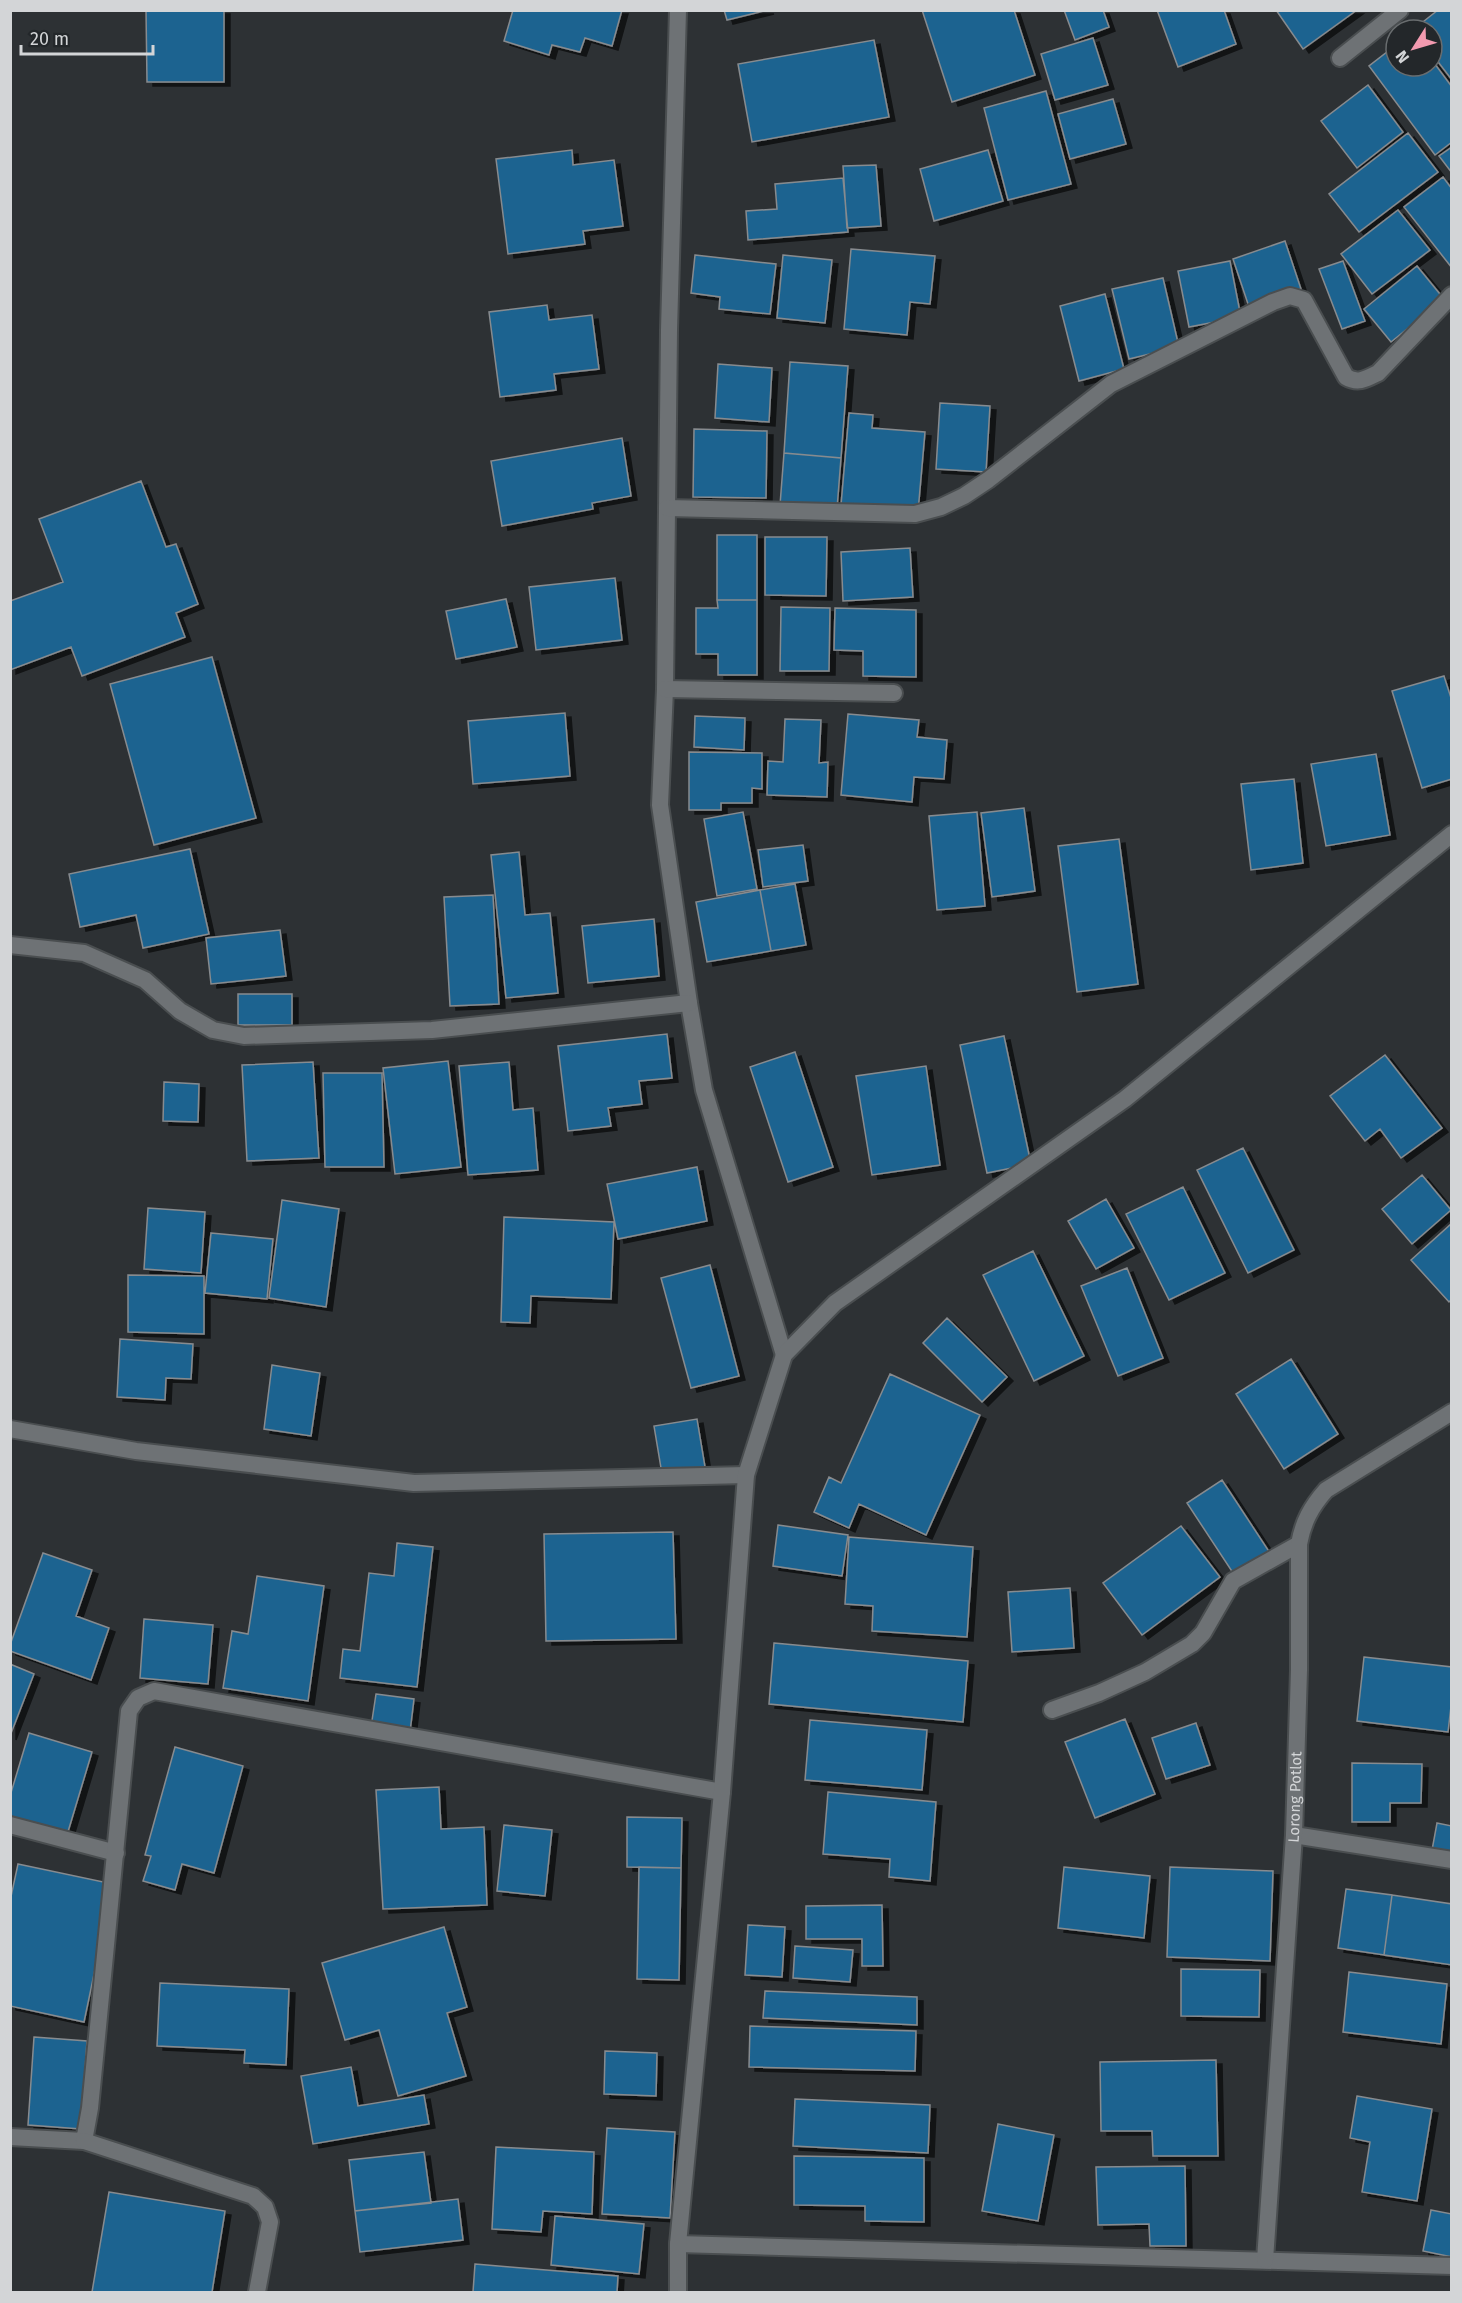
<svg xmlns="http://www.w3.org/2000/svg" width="1462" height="2303" font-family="'Fira Sans',sans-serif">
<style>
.building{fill:#1e6490;stroke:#878b8f;stroke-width:1.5;filter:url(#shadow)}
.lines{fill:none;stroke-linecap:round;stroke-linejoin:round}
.minor-casing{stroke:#4a4e50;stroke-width:20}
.tertiary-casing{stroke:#4a4e50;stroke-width:20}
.minor{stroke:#6e7275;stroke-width:16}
.tertiary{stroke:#6e7275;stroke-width:16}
.labels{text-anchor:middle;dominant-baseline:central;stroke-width:6;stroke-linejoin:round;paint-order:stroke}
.street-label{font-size:15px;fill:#d3d5d7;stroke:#23272a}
</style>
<defs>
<filter id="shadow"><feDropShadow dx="6" dy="4" stdDeviation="0" flood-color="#0009"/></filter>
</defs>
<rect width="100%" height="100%" fill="#2d3134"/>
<path class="building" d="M 146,10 L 224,10 L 224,82 L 147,82 Z
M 513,10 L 622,10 L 612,46 L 585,38 L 580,52 L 552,45 L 549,55 L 504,41 Z
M 724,10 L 768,10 L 727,20 Z
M 922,10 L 1014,10 L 1035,75 L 952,102 Z
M 1064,10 L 1103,10 L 1109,27 L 1075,40 Z
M 1157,10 L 1224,10 L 1236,44 L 1178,67 Z
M 1276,10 L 1357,10 L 1303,49 Z
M 1438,10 L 1452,10 L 1452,80 L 1432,54 L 1432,30 L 1414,29 Z
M 1093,38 L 1108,85 L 1055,100 L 1041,54 Z
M 874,40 L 889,117 L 752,142 L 738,64 Z
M 1396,45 L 1396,66 L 1432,66 L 1432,60 L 1452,87 L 1452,142 L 1435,155 L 1369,66 Z
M 1368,85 L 1403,132 L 1357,168 L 1321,121 Z
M 1046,91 L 1071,184 L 1008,200 L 984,108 Z
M 1113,99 L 1126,144 L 1070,159 L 1058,114 Z
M 1408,133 L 1438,172 L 1359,232 L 1329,194 Z
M 1452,147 L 1452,173 L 1439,156 Z
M 572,150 L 573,165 L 614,160 L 623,226 L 583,231 L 585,244 L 508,254 L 496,159 Z
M 988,150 L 1003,201 L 934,221 L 920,169 Z
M 876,165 L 881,226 L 847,228 L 843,166 Z
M 1443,177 L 1452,189 L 1452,268 L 1404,207 Z
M 843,178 L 848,232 L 748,240 L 746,211 L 777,209 L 775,184 Z
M 1398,210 L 1430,250 L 1372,294 L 1341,254 Z
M 1285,241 L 1301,289 L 1249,307 L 1233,259 Z
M 851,249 L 935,256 L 930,304 L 910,302 L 907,335 L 844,329 Z
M 695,255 L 776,264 L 770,314 L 719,309 L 720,297 L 691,293 Z
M 783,255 L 832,260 L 825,323 L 777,318 Z
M 1230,261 L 1241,317 L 1189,327 L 1178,271 Z
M 1343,261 L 1365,321 L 1342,329 L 1319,269 Z
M 1417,266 L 1444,299 L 1391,342 L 1364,309 Z
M 1163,278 L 1179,347 L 1129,359 L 1112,289 Z
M 1105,294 L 1124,369 L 1079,381 L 1060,306 Z
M 547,305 L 549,320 L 592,315 L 599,369 L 554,374 L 556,390 L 500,397 L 489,312 Z
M 790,362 L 848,366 L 841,458 L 784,453 Z
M 718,364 L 772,368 L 769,422 L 715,418 Z
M 940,403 L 990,406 L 986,472 L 936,469 Z
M 849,413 L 873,415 L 872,428 L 925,432 L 918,512 L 841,505 Z
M 694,429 L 767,431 L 766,498 L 693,497 Z
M 622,438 L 631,496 L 592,503 L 593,509 L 502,526 L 491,461 Z
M 784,453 L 841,458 L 837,509 L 780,505 Z
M 141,481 L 166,547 L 176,544 L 198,604 L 176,613 L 185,637 L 82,676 L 71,647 L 10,670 L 10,601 L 63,582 L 39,519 Z
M 717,535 L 757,535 L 757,600 L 717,600 Z
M 765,537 L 827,537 L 826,596 L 765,595 Z
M 910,548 L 913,597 L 843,601 L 841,552 Z
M 615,578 L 622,640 L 536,650 L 529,587 Z
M 506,599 L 517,647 L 456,659 L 446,611 Z
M 717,600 L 757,600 L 757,675 L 718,675 L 718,654 L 696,654 L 696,608 L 718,608 Z
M 781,607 L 830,608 L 829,671 L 780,671 Z
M 835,608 L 916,610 L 916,677 L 863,676 L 863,651 L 834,650 Z
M 212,657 L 256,818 L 154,845 L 110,684 Z
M 1444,676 L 1452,701 L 1452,779 L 1422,788 L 1392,691 Z
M 565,713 L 570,776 L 473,784 L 468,721 Z
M 848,714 L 919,720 L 917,737 L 947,740 L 944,779 L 914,777 L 912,802 L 841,795 Z
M 695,716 L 745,718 L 744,750 L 694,747 Z
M 785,719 L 821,720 L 819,763 L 828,762 L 827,797 L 767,795 L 768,761 L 783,762 Z
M 689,752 L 762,753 L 762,789 L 752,788 L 752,803 L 721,803 L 721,810 L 689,810 Z
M 1376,754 L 1390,835 L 1326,846 L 1311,764 Z
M 1294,779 L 1303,863 L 1251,870 L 1241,784 Z
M 1024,808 L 1035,891 L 992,897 L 981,813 Z
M 743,812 L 757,889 L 717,896 L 704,819 Z
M 977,812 L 985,906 L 937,910 L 929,816 Z
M 1119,839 L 1138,984 L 1077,992 L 1058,846 Z
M 803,845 L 808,881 L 763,887 L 758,850 Z
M 190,849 L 209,934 L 143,948 L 136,915 L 80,927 L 69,874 Z
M 519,852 L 525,915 L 550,913 L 558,993 L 506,998 L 491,855 Z
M 795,884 L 806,945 L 771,951 L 760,890 Z
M 760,890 L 771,951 L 707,962 L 696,902 Z
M 493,895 L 499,1004 L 450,1006 L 444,897 Z
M 654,919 L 659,976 L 588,983 L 582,926 Z
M 280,930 L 286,976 L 211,984 L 206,938 Z
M 238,994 L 292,994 L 292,1025 L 238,1025 Z
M 667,1034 L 672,1078 L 639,1081 L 642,1104 L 608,1108 L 611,1126 L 568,1131 L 558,1046 Z
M 1004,1036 L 1031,1164 L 987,1173 L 960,1045 Z
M 795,1052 L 833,1167 L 788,1182 L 750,1067 Z
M 1385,1055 L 1442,1128 L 1401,1158 L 1380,1129 L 1365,1141 L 1330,1096 Z
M 448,1061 L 461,1167 L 395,1174 L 383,1068 Z
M 313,1062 L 319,1158 L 247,1161 L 242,1065 Z
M 509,1062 L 513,1110 L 533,1108 L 538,1170 L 468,1175 L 459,1066 Z
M 926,1066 L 940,1165 L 872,1175 L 856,1076 Z
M 323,1073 L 382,1073 L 384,1167 L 325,1167 Z
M 164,1082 L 199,1084 L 198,1122 L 163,1121 Z
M 1243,1148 L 1294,1250 L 1248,1273 L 1197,1170 Z
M 697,1167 L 707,1221 L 618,1239 L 607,1184 Z
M 1422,1175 L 1451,1210 L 1412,1244 L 1382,1209 Z
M 1183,1187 L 1225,1273 L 1169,1300 L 1126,1214 Z
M 1106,1199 L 1134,1248 L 1096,1269 L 1068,1221 Z
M 282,1200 L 339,1209 L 326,1307 L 269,1298 Z
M 148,1208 L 205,1212 L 201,1273 L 144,1269 Z
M 504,1217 L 614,1222 L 611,1299 L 531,1296 L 530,1323 L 501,1322 Z
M 1451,1224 L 1452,1299 L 1449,1302 L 1411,1260 Z
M 211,1233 L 273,1239 L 267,1299 L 205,1293 Z
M 1033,1251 L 1084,1356 L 1034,1381 L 983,1275 Z
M 710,1265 L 739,1376 L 691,1388 L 661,1278 Z
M 1127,1268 L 1163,1358 L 1118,1376 L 1081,1286 Z
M 128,1275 L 204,1276 L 204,1334 L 128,1332 Z
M 947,1318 L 1007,1377 L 982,1402 L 923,1343 Z
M 120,1339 L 193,1344 L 191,1379 L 166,1378 L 165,1400 L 117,1397 Z
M 1291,1359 L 1338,1434 L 1284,1469 L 1236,1394 Z
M 272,1365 L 320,1373 L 311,1436 L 264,1429 Z
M 890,1374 L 980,1415 L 926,1535 L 859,1504 L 849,1528 L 814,1512 L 829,1477 L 841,1483 Z
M 697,1419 L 705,1467 L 662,1474 L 654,1426 Z
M 1222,1480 L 1270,1553 L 1235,1576 L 1187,1503 Z
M 778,1525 L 848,1535 L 842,1576 L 773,1566 Z
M 1181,1526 L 1220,1577 L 1142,1635 L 1103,1583 Z
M 673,1532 L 676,1639 L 546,1641 L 544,1534 Z
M 849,1537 L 973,1547 L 967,1637 L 872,1631 L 873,1606 L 845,1604 Z
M 397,1543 L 433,1547 L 417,1687 L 340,1678 L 343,1649 L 360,1651 L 369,1573 L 394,1576 Z
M 43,1553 L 92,1570 L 76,1616 L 109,1628 L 91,1680 L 10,1651 L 10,1645 Z
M 257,1576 L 324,1586 L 308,1701 L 223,1688 L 232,1631 L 248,1634 Z
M 1070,1588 L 1074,1648 L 1012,1652 L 1008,1592 Z
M 144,1619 L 213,1625 L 208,1684 L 140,1678 Z
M 774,1643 L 968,1661 L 963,1722 L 769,1704 Z
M 1364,1657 L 1452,1667 L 1452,1698 L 1448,1732 L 1357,1721 Z
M 10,1664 L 34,1674 L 10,1736 Z
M 376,1694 L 414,1699 L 410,1732 L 371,1727 Z
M 1125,1719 L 1155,1794 L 1095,1818 L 1065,1742 Z
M 810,1720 L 927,1730 L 922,1790 L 805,1780 Z
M 1196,1723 L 1210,1765 L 1166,1779 L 1152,1738 Z
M 29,1733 L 92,1752 L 67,1835 L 10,1818 L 10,1796 Z
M 175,1747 L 243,1766 L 214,1873 L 182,1864 L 175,1890 L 143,1881 L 151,1856 L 145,1855 Z
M 1352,1763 L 1422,1764 L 1421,1803 L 1390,1803 L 1390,1822 L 1352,1822 Z
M 439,1787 L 441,1829 L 484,1827 L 487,1905 L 383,1909 L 376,1790 Z
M 828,1792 L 936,1802 L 930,1881 L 889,1877 L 890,1859 L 823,1854 Z
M 627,1817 L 682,1818 L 681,1868 L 627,1867 Z
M 1437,1823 L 1452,1826 L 1452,1853 L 1432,1850 Z
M 504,1825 L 552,1830 L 545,1896 L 497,1891 Z
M 18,1864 L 113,1884 L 84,2022 L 10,2006 L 10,1901 Z
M 639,1867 L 681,1868 L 679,1980 L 637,1979 Z
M 1064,1867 L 1150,1876 L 1144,1938 L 1058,1928 Z
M 1170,1867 L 1273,1871 L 1270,1961 L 1167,1957 Z
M 1346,1889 L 1392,1895 L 1384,1955 L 1338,1948 Z
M 1392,1895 L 1452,1904 L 1452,1965 L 1384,1955 Z
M 882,1905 L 883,1966 L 862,1966 L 862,1939 L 806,1939 L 806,1906 Z
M 748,1925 L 785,1927 L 782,1977 L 745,1975 Z
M 444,1927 L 467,2007 L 447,2013 L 466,2076 L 398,2096 L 379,2030 L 345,2040 L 322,1963 Z
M 795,1946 L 853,1950 L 850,1982 L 793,1978 Z
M 1181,1969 L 1260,1970 L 1259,2017 L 1181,2016 Z
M 1349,1972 L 1447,1984 L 1441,2044 L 1343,2032 Z
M 160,1983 L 289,1989 L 286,2065 L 244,2063 L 245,2050 L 157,2046 Z
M 765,1991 L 917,1997 L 917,2025 L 763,2018 Z
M 750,2026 L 916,2031 L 915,2071 L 749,2067 Z
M 34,2037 L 87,2041 L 81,2129 L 28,2125 Z
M 605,2051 L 657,2053 L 656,2096 L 604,2094 Z
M 1216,2060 L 1218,2156 L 1153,2156 L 1152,2131 L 1101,2131 L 1100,2062 Z
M 351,2067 L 358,2106 L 424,2095 L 429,2124 L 313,2144 L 301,2076 Z
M 1357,2096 L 1432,2109 L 1417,2201 L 1362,2192 L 1370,2142 L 1350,2138 Z
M 795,2099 L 930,2105 L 928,2153 L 793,2146 Z
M 998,2124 L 1054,2135 L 1038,2221 L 982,2211 Z
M 607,2128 L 675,2132 L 670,2218 L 602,2214 Z
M 496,2147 L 594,2152 L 592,2214 L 543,2211 L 541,2232 L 492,2229 Z
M 424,2152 L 431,2203 L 355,2211 L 349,2160 Z
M 794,2156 L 924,2158 L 924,2222 L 865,2221 L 865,2206 L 794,2205 Z
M 1185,2166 L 1186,2246 L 1150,2246 L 1149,2224 L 1098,2225 L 1096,2167 Z
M 109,2192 L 225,2211 L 212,2292 L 92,2292 Z
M 458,2199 L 463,2240 L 360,2252 L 355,2211 Z
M 1431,2210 L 1452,2214 L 1452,2257 L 1423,2251 Z
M 555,2216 L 644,2224 L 639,2274 L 551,2265 Z
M 475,2264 L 618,2276 L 617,2292 L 473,2292 Z"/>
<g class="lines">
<defs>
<g id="minor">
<path d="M 678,10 L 669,330 L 665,689 L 660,805 L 689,1003 L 704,1090 L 784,1355"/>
<path d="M 1340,58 L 1400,10"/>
<path d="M 667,508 L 915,514 L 941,507 L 964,496 L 988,480 L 1111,384 L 1273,302 L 1290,296 L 1304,300 L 1346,377 C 1358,384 1366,379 1378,373 L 1452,295"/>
<path d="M 665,689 L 894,693"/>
<path d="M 10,945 L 84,953 L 145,980 L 180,1011 L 213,1030 L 244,1036 L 432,1030 L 689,1003"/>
<path d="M 10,1429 L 136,1451 L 414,1483 L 746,1475"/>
<path d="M 1052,1710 L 1099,1693 L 1145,1672 L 1192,1644 L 1203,1633 L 1233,1581 L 1299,1544"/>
<path d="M 10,1825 L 116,1853"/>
<path d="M 1294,1835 L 1452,1860"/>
<path d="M 10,2137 L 84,2141 L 90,2108 L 129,1711 L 138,1698 L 154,1691 L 722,1792"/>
<path d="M 84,2141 L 253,2196 L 265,2207 L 270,2222 L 257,2292"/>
<path d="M 678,2244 L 1452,2266"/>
<path id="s1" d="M 1265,2260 L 1294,1835 L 1299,1670 L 1299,1544 C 1303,1522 1311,1507 1326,1490 L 1452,1412"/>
</g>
<path id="tertiary" d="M 678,2292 L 678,2244 L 722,1792 L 746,1475 L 784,1355 L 835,1303 L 1125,1099 L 1452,834"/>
</defs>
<use href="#minor" class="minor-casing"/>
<use href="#tertiary" class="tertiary-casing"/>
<use href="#minor" class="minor"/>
<use href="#tertiary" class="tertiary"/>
</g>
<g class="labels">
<g class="street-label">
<text stroke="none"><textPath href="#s1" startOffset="464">Lorong Potlot</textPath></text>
</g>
</g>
<rect width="1462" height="2303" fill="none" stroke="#d3d5d7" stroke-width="24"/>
<g transform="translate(1414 48) rotate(233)"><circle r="28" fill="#23272a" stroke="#696d6f" stroke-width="1.5"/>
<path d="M0-4.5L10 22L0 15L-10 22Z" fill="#f29ab0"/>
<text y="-9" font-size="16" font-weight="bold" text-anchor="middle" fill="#d3d5d7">N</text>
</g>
<path d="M21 45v9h132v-9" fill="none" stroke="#d3d5d7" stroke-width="3"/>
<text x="30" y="45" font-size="18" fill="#d3d5d7" stroke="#23272a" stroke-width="4.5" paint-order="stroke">20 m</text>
</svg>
